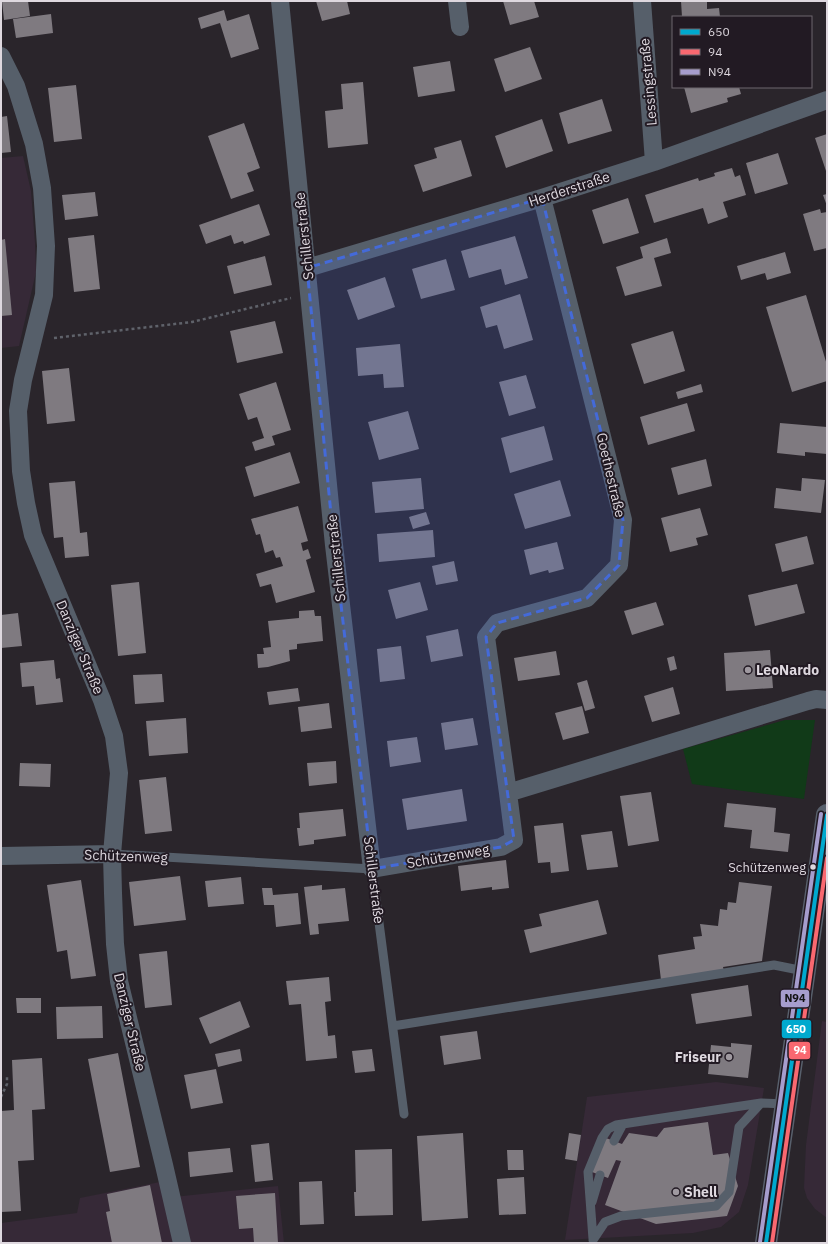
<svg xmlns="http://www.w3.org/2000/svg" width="828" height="1244" font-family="'IBM Plex Sans',sans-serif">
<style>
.built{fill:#362937}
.green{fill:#113a18}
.building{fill:#7f7a80}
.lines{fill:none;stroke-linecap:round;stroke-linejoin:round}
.path{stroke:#5f626a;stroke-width:2.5;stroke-dasharray:3 3;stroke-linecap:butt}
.service{stroke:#565f6a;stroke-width:9}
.minor{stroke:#565f6a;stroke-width:18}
.secondary{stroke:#58606c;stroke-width:22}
.bus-1-casing{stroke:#221a23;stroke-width:7}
.bus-2-casing{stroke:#221a23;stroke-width:7}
.bus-3-casing{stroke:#221a23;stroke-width:7}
.bus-1{stroke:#00a9ce;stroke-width:4}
.bus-2{stroke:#f96870;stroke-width:4}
.bus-3{stroke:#a69dcd;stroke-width:4}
.marked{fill:#446ad9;fill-opacity:0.2;stroke:#446ad9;stroke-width:3;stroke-dasharray:8 5;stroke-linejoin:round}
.poi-dot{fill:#9f99a0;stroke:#221a23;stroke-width:1.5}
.bus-dot{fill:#ded8df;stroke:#221a23;stroke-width:1.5}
.labels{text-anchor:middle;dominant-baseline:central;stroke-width:4;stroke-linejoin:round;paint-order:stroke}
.bus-label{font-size:13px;fill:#ded8df;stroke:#221a23;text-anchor:end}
.street-label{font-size:14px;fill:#ded8df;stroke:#221a23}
.poi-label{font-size:14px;font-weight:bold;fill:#ded8df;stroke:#221a23;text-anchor:start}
.line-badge{stroke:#221a23;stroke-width:1.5}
.badge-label{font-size:11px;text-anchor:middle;font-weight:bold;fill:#fff}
.pale-badge-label{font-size:11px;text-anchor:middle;font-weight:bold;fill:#111}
</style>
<rect width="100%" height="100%" fill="#2a252b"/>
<path class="built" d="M 23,156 L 31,191 L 35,243 L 36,272 L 19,346 L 1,348 L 1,158 Z
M 822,1021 L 827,1022 L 827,1218 L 815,1209 L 807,1198 L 804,1188 L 806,1145 Z
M 716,1082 L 764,1088 L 748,1185 L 739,1212 L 721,1227 L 693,1233 L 565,1240 L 587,1097 Z
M 160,1182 L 164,1198 L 278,1186 L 284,1243 L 1,1243 L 1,1223 L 77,1213 L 80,1198 Z"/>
<path class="green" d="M 785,720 L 815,720 L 804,799 L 692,784 L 683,749 Z"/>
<path class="building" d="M 2,1 L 28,1 L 30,16 L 4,20 Z
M 316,1 L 347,1 L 350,14 L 322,21 Z
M 503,1 L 534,1 L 539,17 L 510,25 Z
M 681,1 L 707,1 L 707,9 L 719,8 L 720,17 L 682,17 Z
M 224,10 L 227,21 L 249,14 L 259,49 L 231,58 L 220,23 L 201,29 L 198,18 Z
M 51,14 L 53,33 L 16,38 L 13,19 Z
M 530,47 L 542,79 L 505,92 L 494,59 Z
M 450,61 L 455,91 L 418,97 L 413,67 Z
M 363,82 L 368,144 L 328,148 L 325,111 L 343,109 L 341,84 Z
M 76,85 L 82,139 L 54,142 L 48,88 Z
M 684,87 L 739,87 L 741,94 L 727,98 L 728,102 L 691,113 Z
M 602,99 L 612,131 L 568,144 L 559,113 Z
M 7,116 L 11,152 L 1,153 L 1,117 Z
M 542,119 L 553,151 L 506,168 L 495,136 Z
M 244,123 L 260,168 L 247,173 L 254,191 L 231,199 L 208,136 Z
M 827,134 L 827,174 L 815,138 Z
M 461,140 L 472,176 L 423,192 L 414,165 L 437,158 L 434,148 Z
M 778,153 L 788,184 L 755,194 L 746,163 Z
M 732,168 L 735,177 L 740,175 L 746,195 L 723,202 L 728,217 L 708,224 L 703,208 L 654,223 L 645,195 L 698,178 L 699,181 L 715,176 L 714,173 Z
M 95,192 L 98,216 L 65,220 L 62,195 Z
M 827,194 L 827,206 L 823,195 Z
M 628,198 L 639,233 L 603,244 L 592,210 Z
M 259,204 L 270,235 L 244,244 L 243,241 L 234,244 L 231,235 L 206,244 L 199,225 Z
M 820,209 L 821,213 L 827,212 L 827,248 L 814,251 L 803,214 Z
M 94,235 L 100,289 L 74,292 L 68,238 Z
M 515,236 L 528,278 L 505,285 L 501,269 L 469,278 L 461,251 Z
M 667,238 L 671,253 L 654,258 L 662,286 L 625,296 L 616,267 L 643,258 L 640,247 Z
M 5,239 L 12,315 L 1,316 L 1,240 Z
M 785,252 L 791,273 L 767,280 L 765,273 L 741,280 L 737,266 Z
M 265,256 L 272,285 L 234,294 L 227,266 Z
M 446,259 L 455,290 L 421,299 L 412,269 Z
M 385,277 L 395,307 L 358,320 L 347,290 Z
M 520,294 L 533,340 L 504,349 L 497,325 L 486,328 L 480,307 Z
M 806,295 L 827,365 L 827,381 L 792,392 L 766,307 Z
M 275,321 L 283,353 L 237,363 L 230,331 Z
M 673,331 L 685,371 L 644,384 L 631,344 Z
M 400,344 L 404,387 L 384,388 L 383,374 L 358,376 L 356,348 Z
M 69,368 L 75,421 L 47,424 L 42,371 Z
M 526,375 L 536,408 L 509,416 L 499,382 Z
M 276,382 L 291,430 L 272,436 L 275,445 L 255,451 L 252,442 L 264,438 L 257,417 L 248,420 L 239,394 Z
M 701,384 L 703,392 L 678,399 L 676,392 Z
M 687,403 L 695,431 L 648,445 L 640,417 Z
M 408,411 L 419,449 L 379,460 L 368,422 Z
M 780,423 L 827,427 L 827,454 L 805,452 L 805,456 L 777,453 Z
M 544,426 L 553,460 L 510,473 L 501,438 Z
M 290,452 L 300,483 L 254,497 L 245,467 Z
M 706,459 L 712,486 L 678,495 L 671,468 Z
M 421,478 L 424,509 L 375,513 L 372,482 Z
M 802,478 L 825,480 L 821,513 L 774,508 L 776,488 L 801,491 Z
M 560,480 L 571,516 L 525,529 L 514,494 Z
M 75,481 L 80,533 L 87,532 L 89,556 L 65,558 L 63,537 L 54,538 L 49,483 Z
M 298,506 L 308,541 L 301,543 L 303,551 L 308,549 L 311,558 L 306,560 L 315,592 L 276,603 L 271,584 L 260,587 L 256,574 L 283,566 L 280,557 L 276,558 L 273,550 L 265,553 L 260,534 L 256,535 L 251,519 Z
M 700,508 L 708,535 L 696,538 L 698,545 L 670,552 L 661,518 Z
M 426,512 L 430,524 L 413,529 L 409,517 Z
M 433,530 L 435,557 L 379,562 L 377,534 Z
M 807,536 L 814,564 L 782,572 L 775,544 Z
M 557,542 L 564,569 L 549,573 L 548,570 L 530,575 L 524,550 Z
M 454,561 L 458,581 L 436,585 L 432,566 Z
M 139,582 L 146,653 L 118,656 L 111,585 Z
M 420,582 L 428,610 L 396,619 L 388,590 Z
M 797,584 L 805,613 L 755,626 L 748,595 Z
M 656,602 L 664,625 L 632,635 L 624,611 Z
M 314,610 L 315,616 L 321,616 L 323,641 L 297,644 L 297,649 L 289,650 L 290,661 L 268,667 L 258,668 L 257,654 L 264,654 L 263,648 L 271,647 L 268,621 L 299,618 L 299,611 Z
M 18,613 L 22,646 L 1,648 L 1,615 Z
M 458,629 L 463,656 L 431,662 L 426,636 Z
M 401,646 L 405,679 L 380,682 L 377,649 Z
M 770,650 L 773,688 L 726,691 L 724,653 Z
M 556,651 L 560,675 L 518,681 L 514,658 Z
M 674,656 L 677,669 L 670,671 L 667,658 Z
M 54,660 L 56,679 L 60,678 L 63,702 L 36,705 L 34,686 L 22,687 L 20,663 Z
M 162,674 L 164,702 L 135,704 L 133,675 Z
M 587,680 L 595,708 L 585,711 L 577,683 Z
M 673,687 L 680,714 L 652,722 L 644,696 Z
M 298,688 L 300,701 L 269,705 L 267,692 Z
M 329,703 L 332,728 L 301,732 L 298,707 Z
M 582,706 L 589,733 L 563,740 L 555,713 Z
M 186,718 L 188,753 L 149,756 L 146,721 Z
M 473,718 L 478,745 L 445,750 L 441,723 Z
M 417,737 L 421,762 L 390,767 L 387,741 Z
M 336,761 L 337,783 L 309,786 L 307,763 Z
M 20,763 L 51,764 L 50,787 L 19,786 Z
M 166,777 L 172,831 L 145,834 L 139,780 Z
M 462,789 L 467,821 L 407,830 L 402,799 Z
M 651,792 L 659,841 L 628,846 L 620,796 Z
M 727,803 L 776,808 L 774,832 L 790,834 L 788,852 L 750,848 L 752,830 L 724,827 Z
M 343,809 L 346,836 L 314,840 L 314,844 L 299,846 L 297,828 L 300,828 L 299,813 Z
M 563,823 L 569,871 L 551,873 L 550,862 L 538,863 L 534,826 Z
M 612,831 L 618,867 L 587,870 L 581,835 Z
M 506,860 L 509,888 L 492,890 L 492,887 L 461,891 L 458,866 Z
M 180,876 L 186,920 L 134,926 L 129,882 Z
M 241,877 L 244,904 L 208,907 L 205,881 Z
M 81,880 L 96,976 L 71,979 L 67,950 L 57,952 L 47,885 Z
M 739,882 L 772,886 L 762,961 L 723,967 L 724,971 L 661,980 L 658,955 L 695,949 L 693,937 L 702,936 L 700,924 L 718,926 L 720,909 L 727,910 L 728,902 L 736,903 Z
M 322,885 L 322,890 L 345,888 L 349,921 L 318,924 L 319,934 L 310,935 L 304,887 Z
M 262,888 L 272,888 L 273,895 L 298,893 L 301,924 L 276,927 L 274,905 L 264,905 Z
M 598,900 L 607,934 L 530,953 L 524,930 L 542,926 L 539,914 Z
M 167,951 L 172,1005 L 145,1008 L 139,954 Z
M 329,977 L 331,1001 L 325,1002 L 328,1036 L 335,1035 L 337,1058 L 306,1061 L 301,1004 L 289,1005 L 286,981 Z
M 748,985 L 752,1016 L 696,1024 L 691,994 Z
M 16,998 L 41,998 L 41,1013 L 17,1013 Z
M 240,1001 L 250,1027 L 210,1044 L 199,1018 Z
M 102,1006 L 103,1038 L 57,1039 L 56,1007 Z
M 477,1031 L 481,1059 L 444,1065 L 440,1036 Z
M 731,1043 L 752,1045 L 748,1078 L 708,1074 L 711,1045 L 731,1047 Z
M 240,1049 L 242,1061 L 218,1067 L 215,1054 Z
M 372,1049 L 375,1071 L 355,1073 L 352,1051 Z
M 118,1053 L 140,1167 L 110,1172 L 88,1059 Z
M 42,1058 L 45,1109 L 32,1110 L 34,1160 L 18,1161 L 21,1211 L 1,1212 L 1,1161 L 2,1161 L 1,1111 L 14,1110 L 12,1060 Z
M 216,1069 L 223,1103 L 191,1109 L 184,1075 Z
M 708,1122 L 713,1155 L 728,1153 L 738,1186 L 727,1216 L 656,1224 L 605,1205 L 621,1161 L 616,1160 L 608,1178 L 592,1172 L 606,1138 L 622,1144 L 629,1133 L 657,1137 L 664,1128 Z
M 463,1133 L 468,1218 L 422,1221 L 417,1136 Z
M 569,1133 L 581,1135 L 577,1161 L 565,1159 Z
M 269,1143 L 273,1180 L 255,1182 L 251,1145 Z
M 230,1148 L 233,1172 L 190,1177 L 188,1152 Z
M 392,1149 L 393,1215 L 355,1216 L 354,1192 L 356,1192 L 355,1150 Z
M 507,1150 L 523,1150 L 524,1170 L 508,1170 Z
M 524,1177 L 526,1214 L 499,1215 L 497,1179 Z
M 322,1181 L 324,1224 L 300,1225 L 299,1182 Z
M 150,1185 L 162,1243 L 112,1243 L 106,1212 L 110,1211 L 107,1194 Z
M 275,1193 L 278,1243 L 254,1243 L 253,1228 L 239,1229 L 236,1196 Z"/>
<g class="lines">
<path class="path" d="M 54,338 L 192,322 L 291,298
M 1,1097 L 7,1084 L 7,1076"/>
<path class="service" d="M 112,854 L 372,869 L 404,1114
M 393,1026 L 774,965 L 804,971
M 614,1141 L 623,1124
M 592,1202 L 600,1175
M 593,1239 L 588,1172 L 602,1138 L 608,1129 L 616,1125 L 761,1103 L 785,1104
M 593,1240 L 605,1222 L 621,1216 L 716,1206 L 729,1192 L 739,1127 L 761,1103"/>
<path class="minor" d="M 280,1 L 334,545 L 372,869 L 501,847 L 514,840 L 508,793 L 808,701 L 816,699 L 827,700
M 457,1 L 460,27
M 642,1 L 654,162
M 1,56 L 16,86 L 34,144 L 42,188 L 46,246 L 44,295 L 23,380 L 18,411 L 21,471 L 26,503 L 33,535 L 102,700 L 114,736 L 119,773 L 112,854 L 113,893 L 115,944 L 119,981 L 164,1165 L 182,1243
M 307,268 L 542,198 L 654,162 L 827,100
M 508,793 L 486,637 L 497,623 L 587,598 L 619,565 L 623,520 L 542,198
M 1,856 L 112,854"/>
<path class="secondary" d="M 766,1243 L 827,815"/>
<defs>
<path id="bus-1" d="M 766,1243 L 827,815"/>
<path id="bus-2" d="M 772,1243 L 827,858"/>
<path id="bus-3" d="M 760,1242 L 821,814"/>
</defs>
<use href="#bus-1" class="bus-1-casing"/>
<use href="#bus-2" class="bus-2-casing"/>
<use href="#bus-3" class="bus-3-casing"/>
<use href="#bus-1" class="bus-1"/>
<use href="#bus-2" class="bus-2"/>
<use href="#bus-3" class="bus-3"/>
</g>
<path class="marked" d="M 542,198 L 623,520 L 619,565 L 587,598 L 497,623 L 486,637 L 514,840 L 501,847 L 372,869 L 334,545 L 307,268 Z"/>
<g class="poi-dot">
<circle cx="748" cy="670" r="4"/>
<circle cx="729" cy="1057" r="4"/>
<circle cx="676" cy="1192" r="4"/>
</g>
<circle class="bus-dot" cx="813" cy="867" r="3.5"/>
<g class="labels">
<g class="bus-label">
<text x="806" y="867">Schützenweg</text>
</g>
<g class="street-label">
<text transform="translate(648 82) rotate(-95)">Lessingstraße</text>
<text transform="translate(569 189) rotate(-18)">Herderstraße</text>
<text transform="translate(304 236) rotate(-96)">Schillerstraße</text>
<text transform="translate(611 475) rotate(77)">Goethestraße</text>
<text transform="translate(336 558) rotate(-96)">Schillerstraße</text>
<text transform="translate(80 647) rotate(67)">Danziger Straße</text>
<text transform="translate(126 856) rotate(2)">Schützenweg</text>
<text transform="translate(448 856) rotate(-10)">Schützenweg</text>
<text transform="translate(374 880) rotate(83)">Schillerstraße</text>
<text transform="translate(130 1022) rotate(77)">Danziger Straße</text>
</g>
<g class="poi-label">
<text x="756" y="670">LeoNardo</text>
<text x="721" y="1057" text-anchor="end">Friseur</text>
<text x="684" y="1192">Shell</text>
</g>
</g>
<g class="line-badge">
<rect x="780" y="989" width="30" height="19" rx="4" fill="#a69dcd"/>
<rect x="781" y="1019" width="31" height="20" rx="4" fill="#00a9ce"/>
<rect x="788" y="1041" width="23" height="19" rx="4" fill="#f96870"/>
</g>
<g class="badge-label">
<text x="796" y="1033">650</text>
<text x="800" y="1054">94</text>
</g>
<g class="pale-badge-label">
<text x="795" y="1002">N94</text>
</g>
<rect width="828" height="1244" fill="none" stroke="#ded8df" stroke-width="4"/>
<rect x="672" y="16" width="140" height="72" fill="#221a23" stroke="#6d666e"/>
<rect x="680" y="29" width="20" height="6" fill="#00a9ce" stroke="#6d666e"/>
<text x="708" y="36" font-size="12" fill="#ded8df">650</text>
<rect x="680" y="49" width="20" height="6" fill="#f96870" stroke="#6d666e"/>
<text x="708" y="56" font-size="12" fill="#ded8df">94</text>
<rect x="680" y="69" width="20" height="6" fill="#a69dcd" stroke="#6d666e"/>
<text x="708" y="76" font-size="12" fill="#ded8df">N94</text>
</svg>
